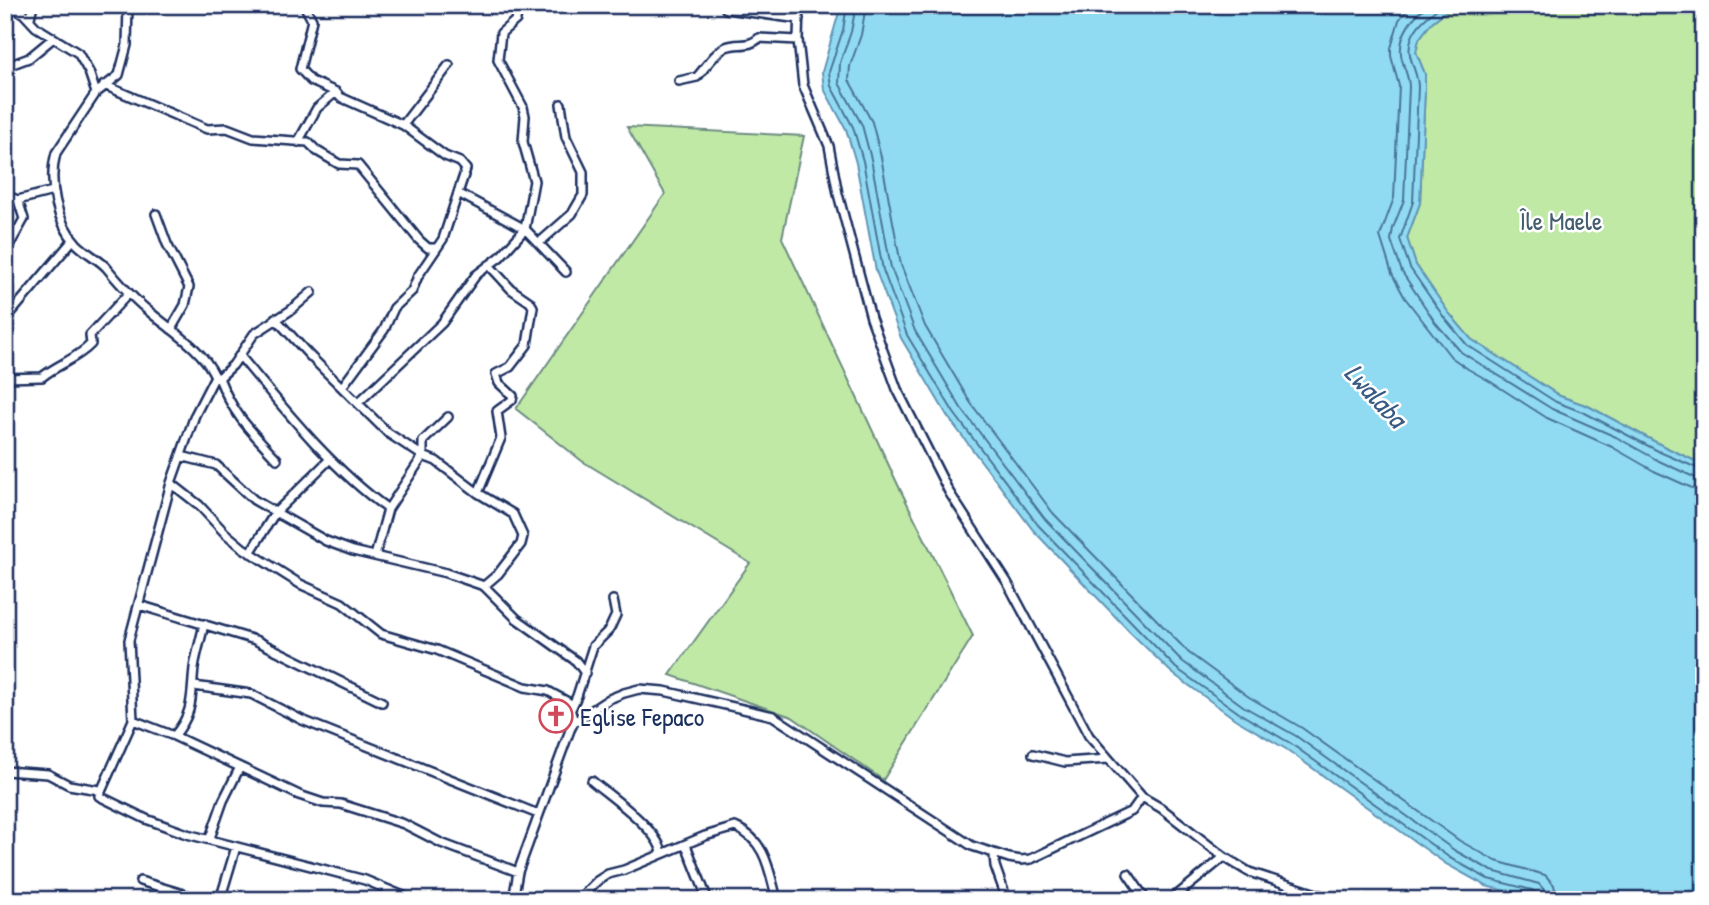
<svg xmlns="http://www.w3.org/2000/svg" width="1709" height="905" font-family="'Patrick Hand',sans-serif">
<style>
.green{fill:#c0e9a6;stroke:#6e8c82;stroke-width:2}
.water{fill:#91dbf2;stroke:#6296b7;stroke-width:2}
.lines{fill:none;stroke-linecap:round;stroke-linejoin:round}
.shore{stroke:#4a7499;stroke-width:2}
.street-casing{stroke:#1b2f5e;stroke-width:12}
.street{stroke:#fff;stroke-width:7}
.labels{text-anchor:middle;dominant-baseline:central;stroke-width:5;stroke-linejoin:round;paint-order:stroke}
.park-label{font-size:26px;fill:#445e70;stroke:#fff}
.poi-label{font-size:26px;fill:#1b2f5e;stroke:#fff;text-anchor:start}
.water-label{font-size:28px;font-style:italic;fill:#385a83;stroke:#fff}
</style>
<rect width="100%" height="100%" fill="#fff"/>
<filter id="ink" filterUnits="userSpaceOnUse"><feTurbulence type="fractalNoise" baseFrequency=".0143" numOctaves="2"/><feDisplacementMap in="SourceGraphic" scale="14" xChannelSelector="R" yChannelSelector="G"/><feConvolveMatrix kernelMatrix="1 2 1 2 8 2 1 2 1" color-interpolation-filters="sRGB"/></filter>
<g filter="url(#ink)">
<path class="green" d="M 1460,5 L 1704,5 L 1704,465 L 1665,447 L 1588,406 L 1560,396 L 1471,339 L 1448,312 L 1416,265 L 1407,238 L 1420,203 L 1425,88 L 1425,74 L 1416,52 L 1419,39 L 1432,22 L 1446,11 Z
M 627,127 L 804,136 L 782,238 L 899,487 L 973,636 L 883,780 L 792,717 L 670,675 L 750,563 L 582,461 L 516,409 L 665,194 Z"/>
<path class="water" d="M 841,5 L 1460,5 L 1446,11 L 1432,22 L 1419,39 L 1416,52 L 1425,74 L 1425,88 L 1420,203 L 1407,238 L 1416,265 L 1448,312 L 1471,339 L 1560,396 L 1588,406 L 1665,447 L 1704,465 L 1704,900 L 1539,900 L 1486,886 L 1446,864 L 1286,749 L 1235,719 L 1172,673 L 1130,632 L 1033,530 L 948,417 L 901,338 L 876,271 L 856,163 L 846,129 L 824,89 L 822,72 Z"/>
<g class="lines">
<path class="shore" d="M 847,5 L 843,30 L 829,72 L 831,86 L 853,127 L 863,161 L 883,270 L 907,335 L 954,413 L 1038,525 L 1176,668 L 1239,713 L 1290,743 L 1450,858 L 1488,879 L 1532,890 L 1537,894 L 1537,900
M 856,5 L 851,32 L 840,63 L 839,83 L 862,125 L 871,159 L 891,268 L 915,331 L 961,408 L 1045,519 L 1182,661 L 1243,706 L 1296,736 L 1454,850 L 1492,871 L 1539,884 L 1544,890 L 1546,900
M 866,5 L 861,35 L 850,66 L 849,80 L 872,122 L 881,157 L 901,265 L 925,326 L 970,402 L 1053,513 L 1189,653 L 1249,697 L 1302,728 L 1460,841 L 1496,861 L 1545,875 L 1554,885 L 1557,900
M 1411,5 L 1399,20 L 1391,48 L 1391,56 L 1399,86 L 1394,198 L 1380,236 L 1392,274 L 1405,298 L 1451,357 L 1468,369 L 1491,382 L 1547,418 L 1612,447 L 1654,471 L 1692,488 L 1704,490
M 1428,5 C 1413,16 1399,34 1401,54 C 1402,65 1409,75 1409,87 L 1404,200 L 1393,228 L 1391,240 L 1402,272 L 1435,322 L 1461,352 L 1552,409 L 1616,437 L 1659,461 L 1696,478 L 1704,479
M 1442,5 C 1426,17 1406,32 1410,55 C 1412,66 1418,75 1418,87 L 1413,202 L 1400,239 L 1410,268 L 1443,316 L 1467,345 L 1556,402 L 1585,413 L 1662,453 L 1704,471"/>
<defs>
<path id="street" d="M 6,5 L 23,13 L 36,27 L 78,53 L 89,72 L 96,93
M 128,5 L 127,45 L 119,75 L 96,93 L 56,153 C 48,182 56,222 77,244 C 86,253 97,258 106,267 C 120,284 134,300 151,313 C 174,332 202,349 215,376
M 304,5 L 312,20 L 300,69 L 311,81 L 336,92 L 340,97 L 403,125 L 445,156 L 460,162 L 466,169 L 458,193 L 525,229 L 566,272
M 799,5 L 798,40 L 803,85 L 829,146 L 838,194 L 871,318 L 897,389 L 949,492 L 1007,582 L 1089,736 L 1142,797 L 1161,808 L 1224,857 L 1249,872 L 1335,900
M 726,9 L 799,19
M 30,18 L 33,5
M 5,67 L 29,58 L 52,39
M 679,81 L 697,77 C 706,67 714,53 726,47 C 738,42 749,48 759,38 L 798,40
M 104,85 L 207,129 L 227,128 L 253,138 L 308,142 L 317,151 L 339,164 L 358,165 L 419,240 L 428,248 L 435,248
M 403,125 L 449,65
M 298,142 L 317,108 L 336,92
M 5,195 L 18,200 L 53,191
M 156,214 L 167,244 L 189,287 L 185,305 L 171,329
M 540,242 L 572,214 L 583,195 L 583,172 L 566,137 L 561,104
M 5,253 L 24,219 L 18,200
M 312,292 L 291,310 L 254,334 L 233,365 L 219,378 L 215,376 L 195,415 L 171,483 L 129,640 L 133,720 L 99,796 L 146,819 L 187,834 L 365,880 L 413,900
M 275,318 L 309,355 L 388,433 L 423,456 L 436,461 L 478,493 L 513,514 L 523,536 L 521,544 L 498,574 L 484,586
M 5,320 L 73,240
M 240,356 C 285,410 331,468 388,509
M 5,378 L 42,377 C 58,364 77,359 91,344 L 90,335 L 129,293
M 219,378 C 234,416 250,430 277,459
M 342,387 L 384,330 L 394,308 L 412,291 L 418,276 L 443,239 L 458,193
M 358,403 L 442,323 L 476,275 L 500,257 L 525,229 L 534,181 L 523,142 L 525,116 L 523,107 L 498,60 L 501,33 L 516,20 L 519,5
M 181,456 L 216,465 L 254,500 L 326,541 L 353,551 L 446,573 L 484,586 L 517,619 L 576,661 L 585,673
M 171,483 L 199,505 L 225,533 L 243,548 L 300,584 L 342,603 L 381,634 L 437,650 L 525,687 L 548,691 L 568,702 L 574,722
M 478,493 L 501,438 L 497,411 L 512,400 L 513,396 L 499,383 L 496,374 L 510,367 L 527,345 L 533,307 L 530,302 L 511,289 L 489,265
M 250,553 L 275,513 L 330,459
M 375,556 L 388,509 L 423,456 L 423,441 L 448,417
M 139,605 L 255,640 L 382,702
M 194,686 L 251,694 L 302,720 L 538,814
M 571,709 L 577,696 L 593,646 L 609,630 L 616,615 L 613,600
M 133,720 L 174,736 L 299,795 L 323,803 L 341,804 L 404,824 L 441,843 L 518,872
M 174,736 C 194,713 191,696 194,668 C 196,654 201,639 204,624
M 1033,754 L 1065,762 L 1108,759
M 5,771 L 48,774 L 69,785 L 99,790
M 592,781 C 611,797 658,829 662,853
M 210,838 L 223,801 L 240,767
M 686,845 L 708,900
M 994,855 L 995,866 L 1007,900
M 1128,874 L 1146,900
M 140,881 L 203,900
M 220,900 L 236,847
M 513,900 L 518,872 L 570,730 L 574,722 L 609,699 L 624,693 L 639,689 L 664,691 L 773,716 L 972,846 L 1009,858 L 1021,860 L 1031,859 L 1132,811 L 1142,797
M 578,900 L 597,881 L 608,874 L 624,870 L 705,836 L 735,827 C 766,840 769,870 777,900
M 1171,900 L 1224,857"/>
</defs>
<use href="#street" class="street-casing"/>
<use href="#street" class="street"/>
</g>
</g>
<defs>
<symbol id="church-ring" viewBox="-11 -11 22 22"><circle r="9.5" fill="#fff" stroke="#d1495b" stroke-width="1.5"/><path d="M-1.2-6h2.4v3.5h3.3v2.4h-3.3V6h-2.4V-.1h-3.3v-2.4h3.3Z" fill="#d1495b"/></symbol>
</defs>
<g fill-rule="evenodd">
<use href="#church-ring" x="537" y="697" width="38" height="38"/>
</g>
<g class="labels">
<g class="park-label">
<text x="1561" y="220">Île Maele</text>
</g>
<g class="poi-label">
<text x="580" y="716">Eglise Fepaco</text>
</g>
<g class="water-label">
<text transform="translate(1376 395) rotate(47)">Lwalaba</text>
</g>
</g>
<rect width="1709" height="905" fill="none" stroke="#fff" stroke-width="28"/>
<rect x="14" y="14" width="1681" height="877" fill="none" stroke="#1b2f5e" stroke-width="2.5" filter="url(#ink)"/>
</svg>
